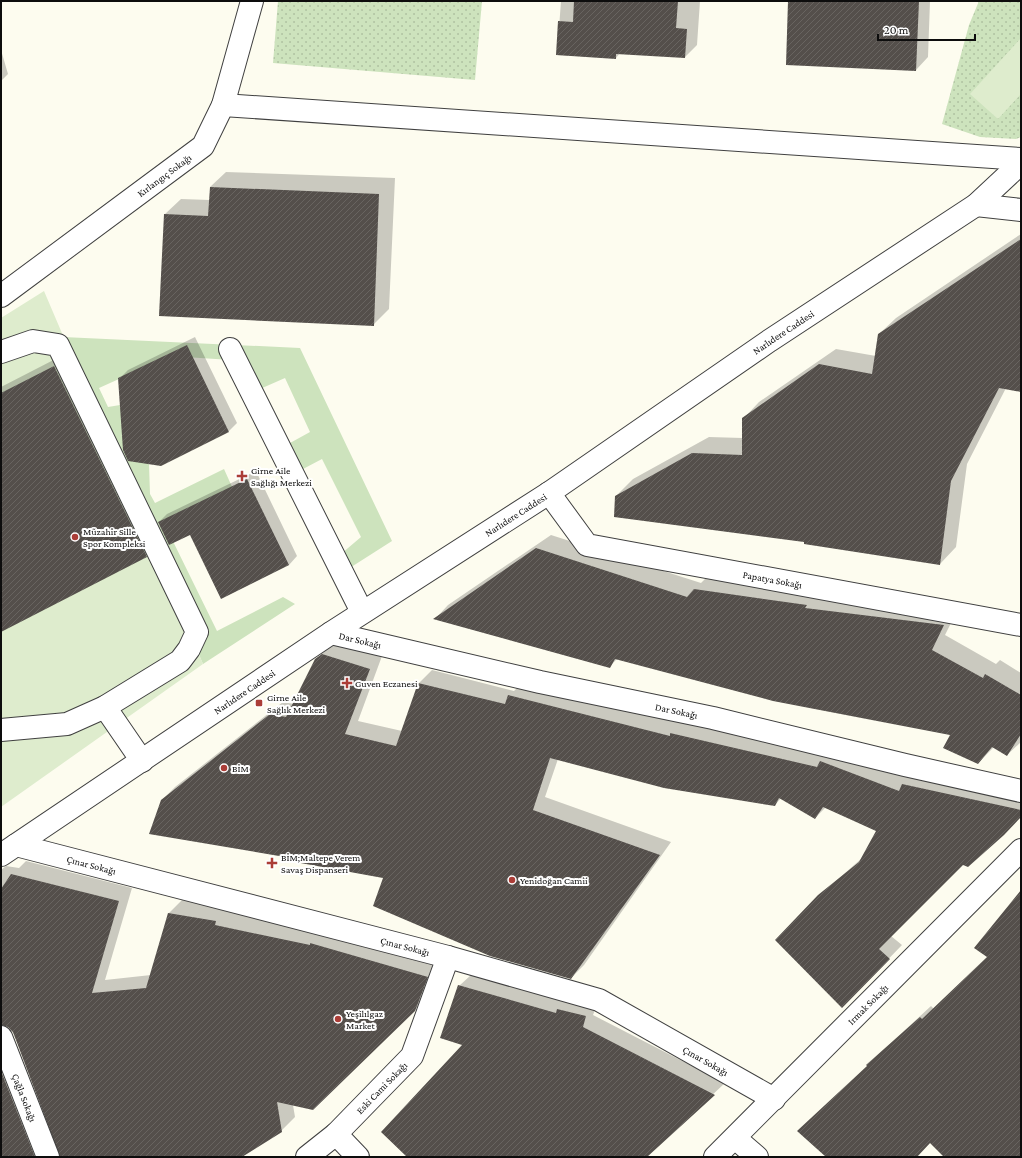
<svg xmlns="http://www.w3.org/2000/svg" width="1022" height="1158" font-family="'Crimson Pro',serif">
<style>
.grass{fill:#cde3bd}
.park{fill:url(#park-dots)}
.pitch{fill:#deeccd}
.shadow{fill:#0003}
.building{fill:url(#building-hatch)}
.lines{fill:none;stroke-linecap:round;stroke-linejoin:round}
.minor-casing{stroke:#404040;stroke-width:24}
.minor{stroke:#fff;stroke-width:22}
.poi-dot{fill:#ab3d37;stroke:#fff;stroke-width:1.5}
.labels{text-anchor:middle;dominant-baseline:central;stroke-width:4;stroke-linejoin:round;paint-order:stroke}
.street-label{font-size:10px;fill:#0d0d0d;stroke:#fff}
.poi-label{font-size:10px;fill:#0d0d0d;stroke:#fff;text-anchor:start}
</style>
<defs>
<pattern id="park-dots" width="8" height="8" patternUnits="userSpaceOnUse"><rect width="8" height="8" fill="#cde3bd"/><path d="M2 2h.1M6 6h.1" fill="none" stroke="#afc2a1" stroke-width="1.8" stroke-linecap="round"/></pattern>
<pattern id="building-hatch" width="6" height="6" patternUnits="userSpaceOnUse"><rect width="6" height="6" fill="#544f4b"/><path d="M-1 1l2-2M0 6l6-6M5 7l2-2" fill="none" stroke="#686460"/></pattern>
</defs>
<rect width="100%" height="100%" fill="#fdfcef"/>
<path class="grass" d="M 63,337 L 300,348 L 392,541 L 345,571 L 341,554 L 361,537 L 322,459 L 303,469 L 290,443 L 310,432 L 285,378 L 260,389 L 246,361 L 170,356 L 99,388 L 108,407 L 120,405 L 149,464 L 150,494 L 155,503 L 224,469 L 233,489 L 164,523 L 217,631 L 283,597 L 295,604 L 203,664 Z"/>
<path class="park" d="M 278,1 L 482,1 L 475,80 L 273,63 Z
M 979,1 L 1021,1 L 1021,137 L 1016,139 L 980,137 L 942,124 L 969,25 Z"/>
<path class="pitch" d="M 1021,38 L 1021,94 L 998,119 L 970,94 Z
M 44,291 L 203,664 L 1,807 L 1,318 Z"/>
<path class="shadow" d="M 561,1 L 700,1 L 697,45 L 685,57 L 620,53 L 616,58 L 557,55 Z
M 789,1 L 930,1 L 928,57 L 916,70 Z
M 1,50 L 8,74 L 1,81 Z
M 226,172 L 395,178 L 389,309 L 373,325 L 165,214 L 181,199 L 210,200 L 210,187 Z
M 1021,234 L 1021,391 L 1006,388 L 967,464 L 956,547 L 940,564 L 806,541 L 616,496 L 633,479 L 709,437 L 743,438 L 743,419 L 759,402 L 836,349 L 876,356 L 879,334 L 896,318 Z
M 195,337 L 237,423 L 229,431 L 161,465 L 119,379 L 128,370 Z
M 69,352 L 161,541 L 146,556 L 1,631 L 1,387 Z
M 256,471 L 297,556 L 289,565 L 222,598 L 190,533 L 159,522 L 167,514 Z
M 551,535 L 701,583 L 709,575 L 957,611 L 945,635 L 996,664 L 1000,660 L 1021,673 L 1021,742 L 1007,755 L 994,747 L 978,763 L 952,734 L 617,659 L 609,667 L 435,619 L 448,605 Z
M 335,642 L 382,656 L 358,721 L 402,731 L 419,683 L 432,670 L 514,691 L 522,683 L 682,723 L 684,721 L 834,749 L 910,777 L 916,771 L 1021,795 L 1021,817 L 963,864 L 891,936 L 902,945 L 842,1007 L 819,896 L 862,858 L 877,831 L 826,807 L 815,818 L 781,798 L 775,805 L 558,759 L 545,797 L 671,842 L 584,965 L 571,978 L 384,877 L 286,856 L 162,800 L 175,787 L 283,702 L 294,704 L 316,659 Z
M 26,861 L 132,888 L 105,980 L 151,975 L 169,913 L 182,900 L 229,907 L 440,963 L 428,996 L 414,1011 L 293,1105 L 295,1117 L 281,1131 L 240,1157 L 73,1157 L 10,1027 L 2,1023 L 47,1157 L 1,1157 L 1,870 L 6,866 L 19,868 Z
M 1021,897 L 1021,1157 L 945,1157 L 931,1142 L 916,1157 L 827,1157 L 868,1066 L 879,1054 L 931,1006 L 934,1009 L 988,957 Z
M 471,975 L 597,1005 L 593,1015 L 725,1083 L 646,1157 L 409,1157 L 464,1045 L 459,986 Z"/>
<path class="building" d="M 574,1 L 678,1 L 676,28 L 687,29 L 685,58 L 616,54 L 616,59 L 556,55 L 558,21 L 573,22 Z
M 788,1 L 919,1 L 916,71 L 786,65 Z
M 210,187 L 379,194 L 374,326 L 159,316 L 164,214 L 208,216 Z
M 1021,239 L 1021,392 L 999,388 L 951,481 L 940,565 L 804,544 L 804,542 L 614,517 L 615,496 L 692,453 L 742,455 L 742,418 L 819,364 L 872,374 L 878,334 Z
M 187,345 L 229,432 L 161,466 L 128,461 L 123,450 L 118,378 Z
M 54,366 L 147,557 L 1,632 L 1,393 Z
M 247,479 L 289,565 L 221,599 L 190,535 L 169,545 L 158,522 Z
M 536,548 L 687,597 L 694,589 L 807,605 L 805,608 L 944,625 L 932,650 L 983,678 L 985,674 L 1021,695 L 1021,734 L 1007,756 L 992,747 L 978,764 L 943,748 L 950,735 L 773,701 L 615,659 L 610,668 L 433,619 Z
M 322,654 L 370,669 L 345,734 L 396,746 L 418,683 L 505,704 L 508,695 L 670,736 L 670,733 L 817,767 L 820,761 L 899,791 L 902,784 L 1021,810 L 1021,817 L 1004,835 L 968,867 L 963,865 L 879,949 L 890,959 L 842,1008 L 775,940 L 818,895 L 859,862 L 876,831 L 823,807 L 815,819 L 779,798 L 775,806 L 664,788 L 550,758 L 533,810 L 660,855 L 571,979 L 490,956 L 373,906 L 383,878 L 284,860 L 285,857 L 149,834 L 161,800 L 270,714 L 286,717 L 315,659 Z
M 11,874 L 119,901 L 92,993 L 146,988 L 168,913 L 216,921 L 215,925 L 310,945 L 310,943 L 428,977 L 415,1011 L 313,1110 L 277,1102 L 282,1132 L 242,1157 L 60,1157 L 13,1032 L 8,1027 L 1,1025 L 1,889 Z
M 1021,890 L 1021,1157 L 944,1157 L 930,1143 L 917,1157 L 826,1157 L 797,1131 L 867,1066 L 866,1065 L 920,1017 L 922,1019 L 987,957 L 974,948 Z
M 458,985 L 556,1013 L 557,1009 L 586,1016 L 583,1027 L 715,1095 L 647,1157 L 407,1157 L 381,1132 L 462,1045 L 440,1038 Z
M 1,1071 L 35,1157 L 1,1157 Z"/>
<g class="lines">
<defs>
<g id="minor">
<path d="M 223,105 L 1021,159"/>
<path d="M 976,205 L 1021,210"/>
<path id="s1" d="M 1,296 L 203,146 L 223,105 L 252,1"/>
<path d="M 230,349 L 362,612"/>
<path d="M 1,352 L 33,341 L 58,345 L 197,632 L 189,649 L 180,661 L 105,707 L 67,724 L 1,730"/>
<path id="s2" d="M 549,493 L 587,545 L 1021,625"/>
<path id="s3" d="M 331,633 L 540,682 L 713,718 L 905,765 L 1021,791"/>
<path d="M 105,707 L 142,761"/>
<path id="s4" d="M 16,845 L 448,957 L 599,1000 L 774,1099"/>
<path id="s5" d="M 1,855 L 331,633 L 549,493 L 769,341 L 976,205 L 1021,163"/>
<path id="s6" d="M 1,1037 L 48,1157"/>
<path d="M 336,1134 L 358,1157"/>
<path d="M 735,1138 L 757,1157"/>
<path id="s7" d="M 307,1157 L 336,1134 L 412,1056 L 448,957"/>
<path id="s8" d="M 715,1157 L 1021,850"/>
</g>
</defs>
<use href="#minor" class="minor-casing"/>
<use href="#minor" class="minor"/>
</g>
<g class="poi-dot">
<path d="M240 470h4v4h4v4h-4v4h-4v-4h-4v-4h4z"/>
<circle cx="75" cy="537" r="4"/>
<path d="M345 677h4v4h4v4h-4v4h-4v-4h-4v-4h4z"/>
<rect x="255" y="699" width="8" height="8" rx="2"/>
<circle cx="224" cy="768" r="4"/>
<path d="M270 857h4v4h4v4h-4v4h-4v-4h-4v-4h4z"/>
<circle cx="512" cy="880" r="4"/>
<circle cx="338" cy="1019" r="4"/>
</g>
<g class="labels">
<g class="street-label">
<text stroke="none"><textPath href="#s1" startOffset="203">Kırlangıç Sokağı</textPath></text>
<text stroke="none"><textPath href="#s5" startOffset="941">Narlıdere Caddesi</textPath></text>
<text stroke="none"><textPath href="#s5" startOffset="617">Narlıdere Caddesi</textPath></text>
<text stroke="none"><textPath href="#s2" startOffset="253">Papatya Sokağı</textPath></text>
<text stroke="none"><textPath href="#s3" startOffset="30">Dar Sokağı</textPath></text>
<text stroke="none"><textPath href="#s5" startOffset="293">Narlıdere Caddesi</textPath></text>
<text stroke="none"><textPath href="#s3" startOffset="354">Dar Sokağı</textPath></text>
<text stroke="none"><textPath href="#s4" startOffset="78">Çınar Sokağı</textPath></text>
<text stroke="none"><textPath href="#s4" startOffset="402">Çınar Sokağı</textPath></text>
<text stroke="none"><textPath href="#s8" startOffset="216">Irmak Sokağı</textPath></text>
<text stroke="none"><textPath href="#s4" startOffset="726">Çınar Sokağı</textPath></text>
<text stroke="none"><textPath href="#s7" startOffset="102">Eski Cami Sokağı</textPath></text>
<text stroke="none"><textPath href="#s6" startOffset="65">Çağla Sokağı</textPath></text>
</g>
<g class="poi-label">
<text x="251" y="470">Girne Aile<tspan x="251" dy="12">Sağlığı Merkezi</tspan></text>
<text x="83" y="531">Müzahir Sille<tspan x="83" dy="12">Spor Kompleksi</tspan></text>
<text x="355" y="683">Guven Eczanesi</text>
<text x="267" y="697">Girne Aile<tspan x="267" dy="12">Sağlık Merkezi</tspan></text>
<text x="232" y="768">BİM</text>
<text x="281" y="857">BİM;Maltepe Verem<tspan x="281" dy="12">Savaş Dispanseri</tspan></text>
<text x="520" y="880">Yenidoğan Camii</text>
<text x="346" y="1013">Yeşilılgaz<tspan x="346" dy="12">Market</tspan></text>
</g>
</g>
<rect width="1022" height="1158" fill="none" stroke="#0d0d0d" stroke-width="4"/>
<path d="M878 34v6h97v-6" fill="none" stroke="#0d0d0d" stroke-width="2"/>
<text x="884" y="34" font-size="12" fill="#0d0d0d" stroke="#ffffff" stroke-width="3" paint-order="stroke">20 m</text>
</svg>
